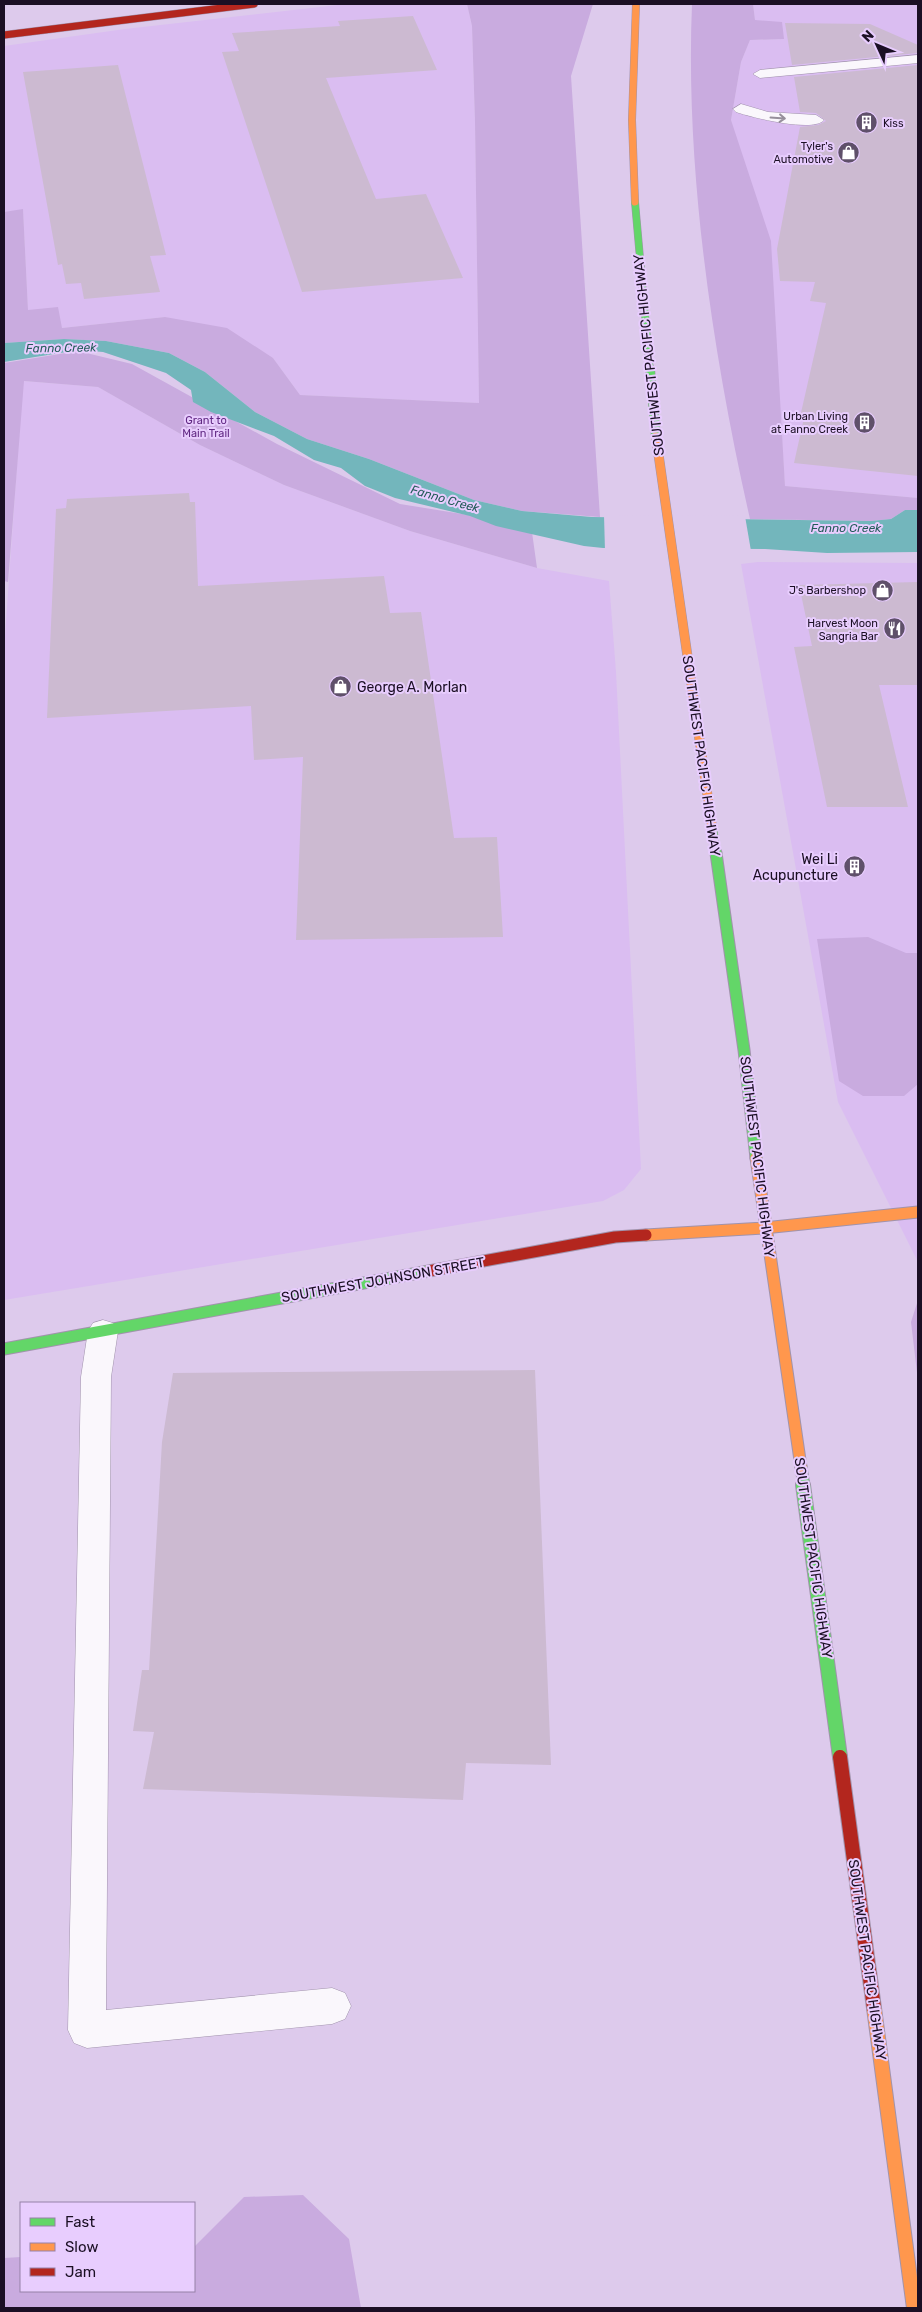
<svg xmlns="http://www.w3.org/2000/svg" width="922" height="2312" font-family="Rubik,sans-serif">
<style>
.built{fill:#dabdf1}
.green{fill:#c9abdf}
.water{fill:#73b6bc}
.pier{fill:#ddcaec}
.building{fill:#ccbad1}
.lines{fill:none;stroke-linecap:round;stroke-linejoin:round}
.lane-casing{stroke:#a193ac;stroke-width:1}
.street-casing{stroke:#a193ac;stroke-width:1}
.fast-far3-casing{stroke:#a193ac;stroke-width:8}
.fast-far2-casing{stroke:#a193ac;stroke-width:10}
.fast-far1-casing{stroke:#a193ac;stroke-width:13}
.fast-casing{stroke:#a193ac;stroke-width:16}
.slow-far3-casing{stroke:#a193ac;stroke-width:8}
.slow-far2-casing{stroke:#a193ac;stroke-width:10}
.slow-far1-casing{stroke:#a193ac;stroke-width:13}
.slow-casing{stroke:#a193ac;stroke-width:16}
.jam-far2-casing{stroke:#a193ac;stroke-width:8}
.jam-far1-casing{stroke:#a193ac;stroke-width:13}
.jam-casing{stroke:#a193ac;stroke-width:16}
.lane{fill:#faf7fc;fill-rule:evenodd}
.street{fill:#faf7fc;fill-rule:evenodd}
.fast-far3{stroke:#63d668;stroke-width:7}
.fast-far2{stroke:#63d668;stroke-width:9}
.fast-far1{stroke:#63d668;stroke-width:11}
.fast{stroke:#63d668;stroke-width:14}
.slow-far3{stroke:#ff974d;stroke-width:7}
.slow-far2{stroke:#ff974d;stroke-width:9}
.slow-far1{stroke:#ff974d;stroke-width:11}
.slow{stroke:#ff974d;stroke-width:14}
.jam-far2{stroke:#b3261e;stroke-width:7}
.jam-far1{stroke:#b3261e;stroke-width:11}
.jam{stroke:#b3261e;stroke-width:14}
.oneway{stroke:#968f9b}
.labels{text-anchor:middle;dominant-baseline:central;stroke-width:4;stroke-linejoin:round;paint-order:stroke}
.far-poi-label{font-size:11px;fill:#1b0f24;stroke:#e8cdfe;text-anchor:end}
.far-park-label{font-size:11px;fill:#612883;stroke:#e8cdfe}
.far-water-label{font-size:12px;font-style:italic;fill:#235c59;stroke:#e8cdfe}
.street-label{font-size:14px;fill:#1b0f24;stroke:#e8cdfe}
.poi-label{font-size:14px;fill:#1b0f24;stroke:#e8cdfe;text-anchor:start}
</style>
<rect width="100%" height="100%" fill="#ddcaec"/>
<path class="built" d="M 346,4 L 467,4 L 472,26 L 475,122 L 479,403 L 300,395 L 273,358 L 165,317 L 62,328 L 28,310 L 23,210 L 4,212 L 4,46 L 125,29 Z
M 753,4 L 918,4 L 918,498 L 785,486 L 773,304 L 731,120 L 741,62 L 750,40 L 784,39 L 755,20 Z
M 23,381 L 98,387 L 200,445 L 284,485 L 410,531 L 537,568 L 609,581 L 616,672 L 641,1169 L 624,1190 L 603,1201 L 4,1300 L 4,650 Z
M 758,562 L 918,563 L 918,1262 L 838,1102 L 741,564 Z"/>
<path class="green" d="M 467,4 L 593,4 L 571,76 L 600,517 L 522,511 L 474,500 L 369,459 L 307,439 L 255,412 L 205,372 L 169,353 L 106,341 L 64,339 L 4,343 L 4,212 L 23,209 L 28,310 L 58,307 L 62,328 L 165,317 L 227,328 L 273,358 L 300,395 L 479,403 L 475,122 L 472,26 Z
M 692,4 L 753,4 L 755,20 L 782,22 L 784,39 L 750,40 L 741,62 L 731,120 L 771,241 L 785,486 L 918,498 L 918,510 L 905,510 L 891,519 L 871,521 L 750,519 C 713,356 685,171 692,4 Z
M 78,351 L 132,364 L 277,444 L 400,504 L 531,525 L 537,568 L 410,531 L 284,485 L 200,445 L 98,387 L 24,381 L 8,582 L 4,581 L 4,363 Z
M 868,937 L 906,953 L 918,953 L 918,1084 L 904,1096 L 863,1096 L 839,1081 L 817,939 Z
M 918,1300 L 918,1381 L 911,1322 Z
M 303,2195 L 349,2239 L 361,2308 L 4,2308 L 4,2258 L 21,2257 L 21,2291 L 194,2291 L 194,2247 L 244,2197 Z"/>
<path class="water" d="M 64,339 L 106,341 L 169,353 L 205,372 L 255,412 L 307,439 L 369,459 L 474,500 L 522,511 L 592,517 L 871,521 L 891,519 L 905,510 L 918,510 L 918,552 L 827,553 L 765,549 L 603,548 L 584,546 L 496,526 L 470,516 L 395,498 L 365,486 L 341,468 L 314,460 L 274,436 L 211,412 L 193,402 L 191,390 L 166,373 L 103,352 L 79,350 L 4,362 L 4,343 Z"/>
<path class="pier" d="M 604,515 L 745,516 L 751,551 L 605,551 Z"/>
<path class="building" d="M 413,16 L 437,70 L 326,78 L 376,199 L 426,194 L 463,278 L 302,292 L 222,52 L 239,51 L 232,33 L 340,26 L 338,21 Z
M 785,23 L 870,24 L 918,45 L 918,53 L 792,65 Z
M 118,65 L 166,255 L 150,256 L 160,292 L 84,299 L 81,283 L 66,284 L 62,264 L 58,265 L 23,72 Z
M 918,65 L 918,476 L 794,463 L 804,418 L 800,417 L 826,303 L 810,301 L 815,282 L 780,281 L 777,249 L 800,127 L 818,125 L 826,121 L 816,113 L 800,112 L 794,77 Z
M 189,493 L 190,502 L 195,502 L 198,586 L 384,576 L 390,613 L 421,612 L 454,838 L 497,837 L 503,937 L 296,940 L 303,757 L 254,760 L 251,706 L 47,718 L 56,509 L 66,508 L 67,499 Z
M 918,582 L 918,685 L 879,685 L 908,807 L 827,807 L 794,647 L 812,646 L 799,585 Z
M 535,1370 L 551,1765 L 466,1763 L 463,1800 L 143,1789 L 154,1732 L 133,1731 L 142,1670 L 149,1670 L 162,1442 L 173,1373 Z"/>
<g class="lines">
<defs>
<path id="lane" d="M 741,104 L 768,112 L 816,115 L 824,120 C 814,133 750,117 736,112 L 733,109 Z
M 103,1320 L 113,1323 L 118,1331 L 111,1377 L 106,2010 L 332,1988 L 345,1993 L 351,2006 L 345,2019 L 332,2024 L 87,2048 L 74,2043 L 68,2030 L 81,1377 L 88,1331 L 93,1323 Z"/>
<path id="street" d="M 918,55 L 918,63 L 760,78 L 753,74 L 760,70 Z"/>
<path id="fast-far3" d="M 635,202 L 650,371"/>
<path id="fast-far2" d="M 650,369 L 656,437
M 712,827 L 716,854"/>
<path id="fast-far1" d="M 716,853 L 744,1050 L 756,1158
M 4,1349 L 429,1271
M 801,1467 L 804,1486"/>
<path id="fast" d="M 803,1485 L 840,1757"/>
<path id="slow-far3" d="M 635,202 L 632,120 L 636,4"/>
<path id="slow-far2" d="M 656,437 L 712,827"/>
<path id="slow-far1" d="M 756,1158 L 801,1467
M 646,1235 L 764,1228 L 918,1212"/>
<path id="slow" d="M 874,2008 L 914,2308"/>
<path id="jam-far2" d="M 4,35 L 254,4"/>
<path id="jam-far1" d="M 429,1271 L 615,1237 L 646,1235"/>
<path id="jam" d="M 840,1757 L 874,2008"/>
</defs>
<use href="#lane" class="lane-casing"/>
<use href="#street" class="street-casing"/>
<use href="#fast-far3" class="fast-far3-casing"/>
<use href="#fast-far2" class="fast-far2-casing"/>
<use href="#fast-far1" class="fast-far1-casing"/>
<use href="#fast" class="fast-casing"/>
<use href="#slow-far3" class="slow-far3-casing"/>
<use href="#slow-far2" class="slow-far2-casing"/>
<use href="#slow-far1" class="slow-far1-casing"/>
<use href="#slow" class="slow-casing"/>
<use href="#jam-far2" class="jam-far2-casing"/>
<use href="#jam-far1" class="jam-far1-casing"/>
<use href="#jam" class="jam-casing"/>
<use href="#lane" class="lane"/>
<use href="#street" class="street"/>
<use href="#fast-far3" class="fast-far3"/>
<use href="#fast-far2" class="fast-far2"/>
<use href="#fast-far1" class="fast-far1"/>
<use href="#fast" class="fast"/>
<use href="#slow-far3" class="slow-far3"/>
<use href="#slow-far2" class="slow-far2"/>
<use href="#slow-far1" class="slow-far1"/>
<use href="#slow" class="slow"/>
<use href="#jam-far2" class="jam-far2"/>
<use href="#jam-far1" class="jam-far1"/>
<use href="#jam" class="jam"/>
</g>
<defs><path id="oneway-shaft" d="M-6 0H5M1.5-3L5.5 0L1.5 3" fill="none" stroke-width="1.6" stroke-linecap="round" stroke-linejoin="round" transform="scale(1.25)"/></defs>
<use class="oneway" href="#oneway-shaft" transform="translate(778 118) rotate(4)"/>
<defs>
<symbol id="building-disc" viewBox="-11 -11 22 22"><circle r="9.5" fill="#5f506a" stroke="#e8cdfe"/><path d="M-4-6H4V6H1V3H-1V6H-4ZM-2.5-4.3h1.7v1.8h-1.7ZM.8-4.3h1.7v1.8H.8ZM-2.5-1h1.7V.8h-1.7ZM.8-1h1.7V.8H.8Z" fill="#fff"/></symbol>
<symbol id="shop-disc" viewBox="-11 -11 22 22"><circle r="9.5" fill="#5f506a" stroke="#e8cdfe"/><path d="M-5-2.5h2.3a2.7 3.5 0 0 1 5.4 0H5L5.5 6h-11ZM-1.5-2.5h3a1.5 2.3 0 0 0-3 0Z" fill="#fff"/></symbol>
<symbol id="restaurant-disc" viewBox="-11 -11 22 22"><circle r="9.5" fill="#5f506a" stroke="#e8cdfe"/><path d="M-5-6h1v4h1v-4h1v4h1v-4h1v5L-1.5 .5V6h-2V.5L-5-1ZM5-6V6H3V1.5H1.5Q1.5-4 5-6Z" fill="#fff"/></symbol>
</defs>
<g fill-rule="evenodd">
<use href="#building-disc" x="854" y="110" width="25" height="25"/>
<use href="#shop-disc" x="836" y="140" width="25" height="25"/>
<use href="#building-disc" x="852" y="410" width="25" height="25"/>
<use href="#shop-disc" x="870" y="578" width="25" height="25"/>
<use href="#restaurant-disc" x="882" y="616" width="25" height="25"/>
<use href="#shop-disc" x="328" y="674" width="25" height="25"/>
<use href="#building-disc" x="842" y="854" width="25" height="25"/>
</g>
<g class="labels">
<g class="far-poi-label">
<text x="883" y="123" text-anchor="start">Kiss</text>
<text x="833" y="146">Tyler's<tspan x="833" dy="13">Automotive</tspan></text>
<text x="848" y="416">Urban Living<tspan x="848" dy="13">at Fanno Creek</tspan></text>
<text x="866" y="590">J's Barbershop</text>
<text x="878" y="623">Harvest Moon<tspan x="878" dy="13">Sangria Bar</tspan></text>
</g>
<g class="far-park-label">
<text x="206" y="420">Grant to<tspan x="206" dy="13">Main Trail</tspan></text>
</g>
<g class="far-water-label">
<text transform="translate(61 348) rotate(-1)">Fanno Creek</text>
<text transform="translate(445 499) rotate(16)">Fanno Creek</text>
<text x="846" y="528">Fanno Creek</text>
</g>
<g class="street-label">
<text transform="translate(649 355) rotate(-96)">SOUTHWEST PACIFIC HIGHWAY</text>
<text transform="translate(701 756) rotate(82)">SOUTHWEST PACIFIC HIGHWAY</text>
<text transform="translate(757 1157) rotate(83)">SOUTHWEST PACIFIC HIGHWAY</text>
<text transform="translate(383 1280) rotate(-10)">SOUTHWEST JOHNSON STREET</text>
<text transform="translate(813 1558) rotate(82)">SOUTHWEST PACIFIC HIGHWAY</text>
<text transform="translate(867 1960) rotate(82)">SOUTHWEST PACIFIC HIGHWAY</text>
</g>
<g class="poi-label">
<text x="357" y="687">George A. Morlan</text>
<text x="838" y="859" text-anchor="end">Wei Li<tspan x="838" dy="16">Acupuncture</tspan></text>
</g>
</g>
<rect width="922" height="2312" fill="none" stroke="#1b0f24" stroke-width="10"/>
<rect x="20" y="2202" width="175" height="90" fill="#e8cdfe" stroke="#9681a7"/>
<rect x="30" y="2218" width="25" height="8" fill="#63d668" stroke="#9681a7"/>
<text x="65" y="2227" font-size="15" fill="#1b0f24">Fast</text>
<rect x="30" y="2243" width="25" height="8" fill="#ff974d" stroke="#9681a7"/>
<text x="65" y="2252" font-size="15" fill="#1b0f24">Slow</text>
<rect x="30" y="2268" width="25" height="8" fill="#b3261e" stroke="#9681a7"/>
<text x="65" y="2277" font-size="15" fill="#1b0f24">Jam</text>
<g transform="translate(877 45) rotate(314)" stroke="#e8cdfe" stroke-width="4" paint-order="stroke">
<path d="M0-4L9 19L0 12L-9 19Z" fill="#1b0f24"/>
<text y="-8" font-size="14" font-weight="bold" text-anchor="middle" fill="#1b0f24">N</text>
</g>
</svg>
